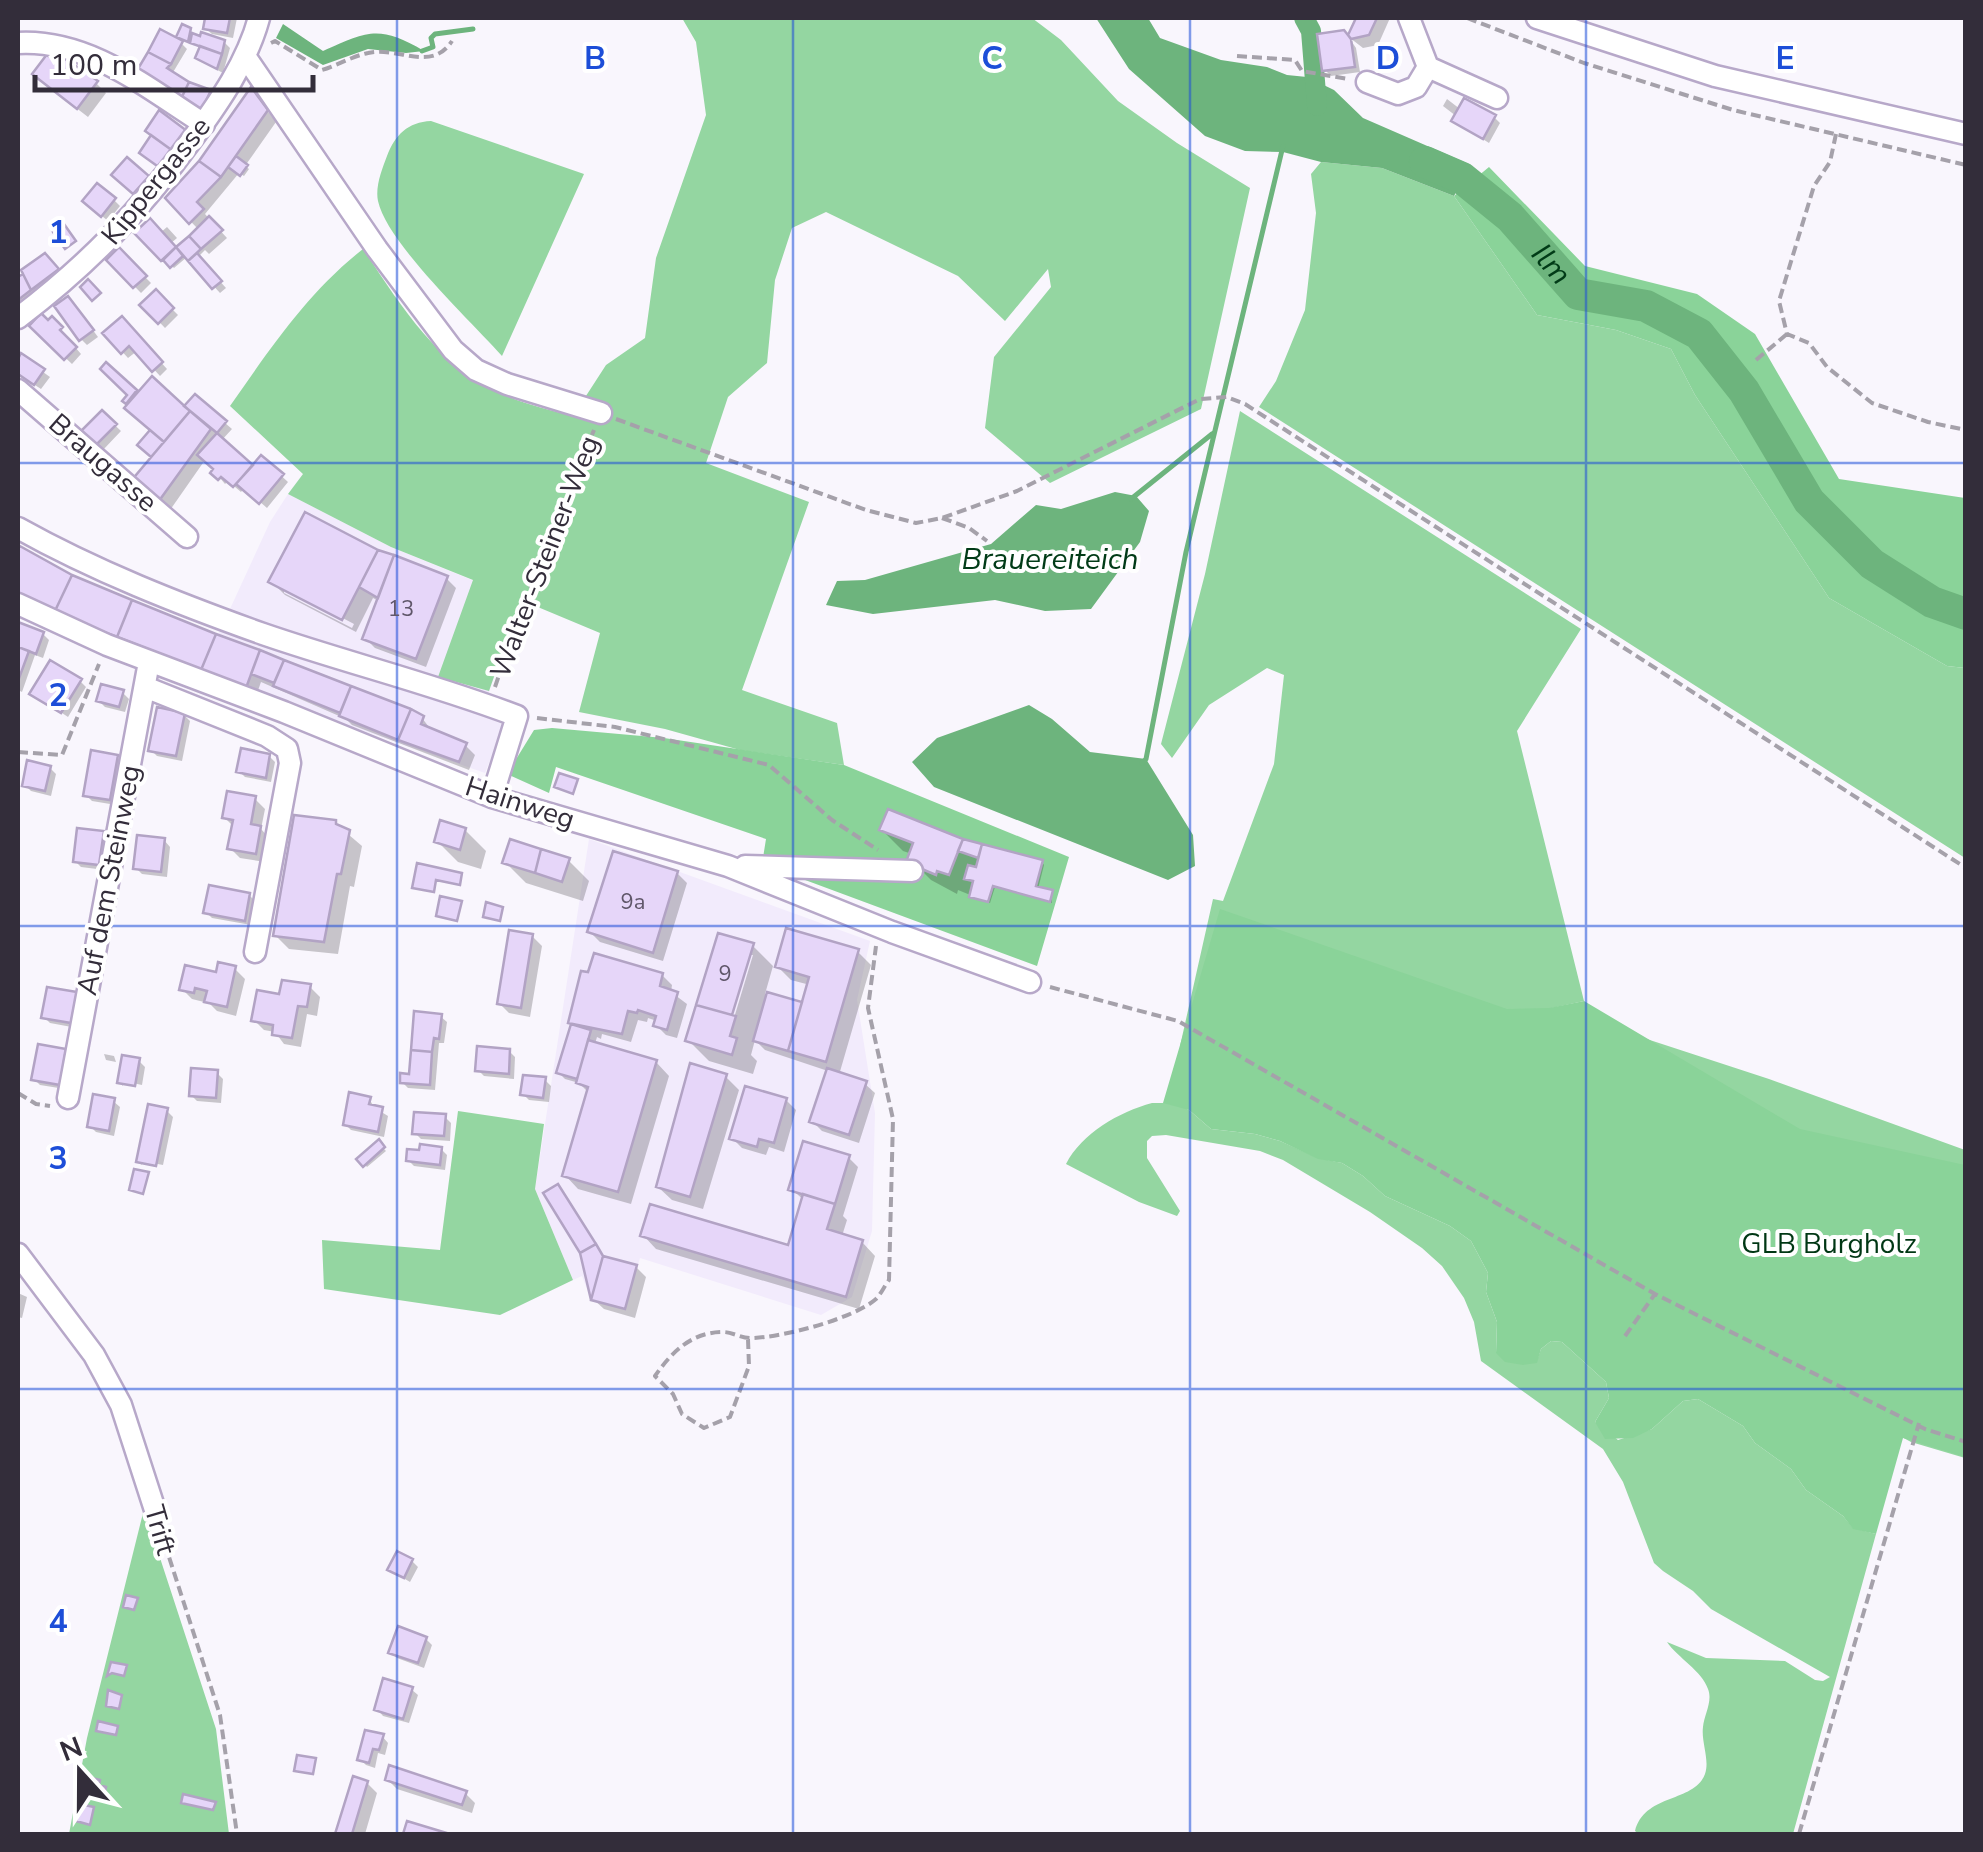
<svg xmlns="http://www.w3.org/2000/svg" width="1983" height="1852" font-family="'Nunito Sans',sans-serif">
<style>
.built{fill:#f2ebfc}
.green{fill:#94d6a1}
.forest{fill:#8ad399}
.water{fill:#6db47d}
.shadow{fill:#0003;fill-rule:evenodd}
.lines{fill:none;stroke-linecap:round;stroke-linejoin:round}
.stream{stroke:#6db47d;stroke-width:5}
.canal{stroke:#6db47d;stroke-width:20}
.river{stroke:#6db47d;stroke-width:32}
.building{fill:#e6d6f9;stroke:#b2a3c4;stroke-width:2.5}
.minor-casing{stroke:#b7a8c9;stroke-width:25}
.path{stroke:#a5a1aa;stroke-width:4;stroke-dasharray:10 5;stroke-linecap:butt}
.minor{stroke:#fff;stroke-width:20}
.grid{fill:none;stroke:#1d4ed8;stroke-width:2.5;stroke-opacity:0.55}
.labels{text-anchor:middle;dominant-baseline:central;stroke-width:8;stroke-linejoin:round;paint-order:stroke}
.number-label{font-size:22px;fill:#60576a}
.street-label{font-size:28px;fill:#332d3a;stroke:#fff}
.park-label{font-size:28px;fill:#003714;stroke:#fff}
.water-label{font-size:30px;font-style:italic;fill:#013b17;stroke:#fff}
.grid-label{font-size:32px;text-anchor:middle;font-weight:bold;fill:#1d4ed8;stroke:#fff;stroke-width:8;stroke-linejoin:round;paint-order:stroke}
</style>
<rect width="100%" height="100%" fill="#f9f6fd"/>
<path class="built" d="M 288,494 L 391,547 L 521,600 L 481,715 L 504,725 L 485,773 L 200,674 L 270,522 Z
M 589,839 L 870,941 L 857,1000 L 875,1113 L 872,1231 L 852,1297 L 821,1315 L 640,1258 L 625,1309 L 591,1300 L 582,1276 L 573,1280 L 535,1189 Z"/>
<path class="green" d="M 682,18 L 1032,18 L 1061,40 L 1118,101 L 1177,143 L 1250,188 L 1201,409 L 1050,483 L 985,428 L 994,357 L 1051,287 L 1048,269 L 1005,321 L 958,276 L 826,212 L 792,228 L 775,280 L 767,363 L 728,397 L 706,463 L 809,502 L 742,690 L 837,723 L 844,765 L 740,750 L 665,729 L 579,712 L 600,633 L 521,600 L 489,691 L 438,677 L 473,580 L 391,547 L 288,494 L 303,474 L 230,406 C 270,349 307,293 363,249 C 400,304 436,364 500,393 C 523,404 549,410 573,416 L 606,365 L 645,338 L 656,258 L 706,115 L 696,42 Z
M 431,121 L 584,174 L 502,356 C 471,321 387,243 378,201 C 375,187 382,169 387,156 C 395,135 408,122 431,121 Z
M 1321,162 L 1382,168 L 1454,196 L 1537,315 L 1616,330 L 1671,349 L 1695,395 L 1829,598 L 1947,666 L 1965,668 L 1965,858 L 1259,407 L 1276,381 L 1305,310 L 1316,213 L 1311,174 Z
M 1240,411 L 1581,629 L 1517,731 L 1584,1001 L 1552,1008 L 1769,1079 L 1965,1150 L 1965,1458 L 1911,1442 L 1180,1046 L 1213,899 L 1223,901 L 1274,764 L 1284,675 L 1267,668 L 1209,705 L 1172,758 L 1161,744 L 1205,574 Z
M 1152,1103 L 1174,1103 L 1189,1110 L 1211,1129 L 1255,1134 L 1280,1141 L 1318,1158 L 1342,1163 L 1363,1176 L 1385,1196 L 1450,1226 L 1471,1241 L 1488,1273 L 1486,1292 L 1497,1322 L 1496,1352 L 1536,1363 L 1541,1349 L 1551,1341 L 1562,1342 L 1606,1382 L 1609,1398 L 1595,1422 L 1618,1440 L 1652,1429 L 1683,1401 L 1698,1399 L 1743,1426 L 1755,1443 L 1791,1469 L 1806,1490 L 1843,1516 L 1853,1528 L 1876,1534 L 1793,1834 L 1639,1834 L 1635,1831 C 1645,1793 1694,1803 1705,1774 C 1710,1760 1701,1742 1703,1727 C 1704,1715 1713,1701 1708,1689 C 1702,1671 1678,1658 1667,1642 L 1706,1658 L 1785,1661 L 1815,1680 L 1823,1681 L 1830,1677 L 1711,1609 L 1693,1591 L 1663,1571 L 1654,1563 L 1623,1482 L 1603,1449 L 1481,1361 L 1474,1322 L 1464,1298 L 1442,1266 L 1422,1248 L 1370,1212 L 1283,1160 L 1260,1151 L 1166,1135 L 1152,1136 L 1147,1141 L 1147,1158 L 1180,1211 L 1177,1216 L 1139,1202 L 1066,1164 C 1082,1133 1119,1112 1152,1103 Z
M 458,1111 L 544,1124 L 535,1189 L 573,1280 L 500,1315 L 324,1289 L 322,1240 L 440,1250 Z
M 144,1509 L 216,1729 L 229,1834 L 69,1834 L 87,1738 Z"/>
<path class="forest" d="M 1489,167 L 1585,266 L 1697,294 L 1755,334 L 1839,479 L 1965,498 L 1965,668 L 1947,666 L 1829,598 L 1695,395 L 1671,349 L 1616,330 L 1537,315 L 1454,196 Z
M 552,728 L 664,738 L 844,765 L 1069,857 L 1037,966 L 762,864 L 766,839 L 556,767 L 549,793 L 507,774 L 534,730 Z
M 1220,909 L 1507,1009 L 1549,1008 L 1584,1001 L 1800,1129 L 1965,1165 L 1965,1457 L 1903,1438 L 1876,1534 L 1853,1529 L 1843,1516 L 1806,1490 L 1791,1469 L 1755,1443 L 1743,1426 L 1698,1399 L 1683,1401 L 1652,1429 L 1633,1438 L 1605,1439 L 1595,1422 L 1609,1398 L 1606,1382 L 1562,1342 L 1551,1341 L 1541,1349 L 1537,1363 L 1523,1365 L 1505,1362 L 1496,1353 L 1497,1322 L 1486,1292 L 1488,1273 L 1471,1241 L 1450,1226 L 1385,1196 L 1363,1176 L 1342,1163 L 1318,1159 L 1280,1141 L 1255,1134 L 1211,1129 L 1189,1110 L 1163,1103 Z"/>
<path class="water" d="M 1096,18 L 1148,18 L 1160,38 L 1221,60 L 1267,67 L 1287,75 L 1307,77 L 1334,90 L 1363,118 L 1471,165 L 1454,196 L 1382,168 L 1321,162 L 1283,152 L 1245,151 L 1205,136 L 1129,69 Z
M 283,24 L 323,51 C 367,32 378,24 424,51 L 406,53 L 368,49 L 323,65 L 276,38 Z
M 1115,492 L 1136,496 L 1149,511 L 1140,542 L 1091,609 L 1045,611 L 995,600 L 873,614 L 826,605 L 837,581 L 865,580 L 991,544 L 1036,505 L 1061,509 Z
M 1029,705 L 1052,719 L 1090,752 L 1146,759 L 1193,835 L 1195,866 L 1168,880 L 934,787 L 912,762 L 937,738 Z"/>
<path class="shadow" d="M 207,18 L 237,18 L 233,38 L 212,34 L 205,28 Z
M 1359,18 L 1390,18 L 1378,45 L 1363,48 L 1350,38 Z
M 189,30 L 193,36 L 224,42 L 230,48 L 223,73 L 204,63 L 198,57 L 201,49 L 192,41 L 181,39 Z
M 1350,39 L 1356,48 L 1360,72 L 1331,76 L 1325,70 Z
M 181,43 L 187,49 L 172,74 L 216,98 L 209,114 L 146,78 Z
M 96,83 L 106,93 L 88,117 L 45,84 Z
M 252,91 L 276,122 L 245,166 L 249,169 L 244,176 L 239,173 L 205,214 L 227,238 L 209,254 L 205,250 L 198,257 L 226,288 L 220,293 L 187,257 L 174,268 L 138,233 L 160,233 L 167,227 L 177,238 L 170,244 L 176,251 L 199,230 L 168,198 L 201,162 Z
M 1447,99 L 1460,109 L 1494,117 L 1500,123 L 1489,143 L 1454,121 L 1456,116 L 1443,106 Z
M 114,200 L 120,206 L 108,221 L 91,207 Z
M 119,251 L 151,283 L 141,293 L 109,260 Z
M 51,262 L 63,277 L 23,306 L 18,301 L 18,280 Z
M 156,293 L 178,315 L 165,328 L 143,305 Z
M 74,305 L 98,337 L 87,345 L 81,339 Z
M 122,319 L 167,369 L 160,376 L 137,351 L 128,358 L 106,334 Z
M 52,320 L 81,354 L 72,364 L 32,326 Z
M 18,354 L 50,377 L 41,389 L 18,374 Z
M 107,365 L 138,395 L 185,409 L 195,397 L 232,429 L 221,441 L 253,469 L 262,458 L 288,482 L 267,508 L 244,488 L 241,492 L 228,481 L 225,484 L 205,460 L 168,513 L 135,481 L 154,457 L 140,445 L 153,431 L 135,399 L 103,369 Z
M 102,413 L 121,431 L 103,450 L 84,432 Z
M 18,549 L 71,577 L 410,711 L 422,718 L 432,731 L 465,745 L 475,755 L 469,770 L 352,725 L 346,719 L 261,682 L 256,696 L 18,597 Z
M 377,552 L 446,578 L 456,588 L 426,667 L 375,648 L 365,638 L 379,601 L 373,598 L 356,632 L 285,595 L 271,581 ZM 284,587 L 354,624 L 352,628 L 284,593 Z
M 18,625 L 43,634 L 49,640 L 43,658 L 35,655 L 22,692 L 18,690 Z
M 80,681 L 86,687 L 68,717 L 32,693 Z
M 122,692 L 129,699 L 125,712 L 105,707 L 99,701 Z
M 184,715 L 190,721 L 182,761 L 157,756 L 151,750 Z
M 269,756 L 275,762 L 271,782 L 245,777 L 239,771 Z
M 117,757 L 123,763 L 116,805 L 92,801 L 86,795 Z
M 50,768 L 56,774 L 51,796 L 31,791 L 25,785 Z
M 255,799 L 265,809 L 261,829 L 270,839 L 265,862 L 240,858 L 230,848 L 234,827 L 225,818 Z
M 335,823 L 362,846 L 354,887 L 350,886 L 338,954 L 289,949 L 275,935 Z
M 465,830 L 486,851 L 481,869 L 458,862 L 437,841 Z
M 882,830 L 966,842 L 1042,862 L 1044,865 L 1038,889 L 1052,892 L 1052,903 L 995,887 L 990,903 L 958,890 L 957,894 L 931,880 L 910,859 L 912,854 L 903,851 Z
M 103,834 L 109,840 L 105,870 L 81,867 L 75,861 Z
M 164,840 L 170,847 L 167,877 L 142,874 L 136,868 Z
M 568,860 L 589,881 L 583,901 L 526,883 L 505,862 Z
M 677,873 L 687,883 L 663,961 L 600,942 L 590,932 Z
M 249,895 L 255,901 L 251,925 L 212,918 L 206,912 Z
M 532,936 L 542,946 L 530,1017 L 509,1013 L 499,1003 Z
M 752,945 L 773,966 L 765,994 L 803,1007 L 810,985 L 791,980 L 777,966 L 858,952 L 871,965 L 839,1075 L 865,1084 L 875,1093 L 859,1143 L 822,1131 L 812,1121 L 828,1071 L 765,1050 L 755,1040 L 751,1055 L 757,1061 L 753,1074 L 709,1061 L 688,1040 ZM 748,955 L 753,955 L 731,1028 L 726,1027 Z
M 235,969 L 245,979 L 236,1016 L 217,1011 L 204,998 L 204,1002 L 192,999 L 182,989 Z
M 662,975 L 672,985 L 671,992 L 687,1004 L 677,1038 L 666,1035 L 656,1025 L 657,1021 L 648,1018 L 647,1022 L 638,1020 L 631,1042 L 602,1034 L 601,1039 L 597,1037 L 595,1044 L 656,1062 L 669,1076 L 631,1204 L 578,1189 L 565,1175 L 589,1093 L 579,1083 L 565,1079 L 559,1073 L 573,1025 L 571,1022 Z
M 310,987 L 320,997 L 317,1016 L 307,1014 L 301,1047 L 284,1044 L 275,1032 L 264,1030 L 254,1020 L 281,997 Z
M 75,994 L 82,1000 L 77,1028 L 50,1023 L 44,1017 Z
M 440,1016 L 447,1022 L 444,1043 L 439,1043 L 435,1090 L 408,1088 L 402,1082 L 411,1076 Z
M 65,1051 L 71,1057 L 65,1089 L 40,1085 L 34,1079 Z
M 509,1051 L 515,1057 L 514,1079 L 484,1076 L 478,1070 Z
M 104,1054 L 114,1056 L 116,1062 L 106,1060 Z
M 139,1061 L 145,1067 L 142,1085 L 123,1081 L 123,1086 L 119,1082 Z
M 217,1073 L 223,1079 L 221,1103 L 197,1101 L 191,1095 Z
M 725,1076 L 739,1090 L 703,1209 L 672,1200 L 658,1187 Z
M 545,1080 L 551,1086 L 549,1102 L 529,1100 L 523,1094 Z
M 369,1099 L 375,1108 L 388,1116 L 384,1137 L 351,1130 L 345,1124 Z
M 786,1100 L 796,1110 L 784,1152 L 769,1147 L 766,1155 L 742,1148 L 732,1138 Z
M 113,1101 L 120,1107 L 114,1136 L 96,1132 L 90,1126 Z
M 167,1111 L 173,1117 L 163,1165 L 142,1161 L 142,1165 L 138,1161 Z
M 445,1117 L 451,1123 L 450,1141 L 421,1139 L 415,1133 Z
M 378,1143 L 386,1151 L 367,1167 L 360,1159 Z
M 441,1149 L 447,1155 L 445,1170 L 414,1166 L 408,1160 Z
M 848,1157 L 858,1167 L 843,1216 L 847,1220 L 842,1236 L 862,1242 L 875,1256 L 859,1309 L 656,1249 L 643,1235 L 790,1248 L 804,1200 L 791,1189 Z
M 558,1187 L 605,1259 L 636,1267 L 646,1277 L 635,1318 L 604,1309 L 593,1299 L 583,1252 Z
M 18,1293 L 27,1297 L 22,1318 L 18,1317 Z
M 412,1561 L 418,1567 L 410,1582 L 390,1570 Z
M 426,1639 L 432,1645 L 424,1668 L 397,1658 L 391,1652 Z
M 411,1689 L 418,1695 L 409,1723 L 383,1716 L 377,1709 Z
M 382,1736 L 388,1743 L 385,1755 L 378,1753 L 375,1768 L 366,1765 L 360,1759 Z
M 354,1779 L 367,1783 L 377,1793 L 365,1834 L 338,1834 Z
M 387,1779 L 465,1793 L 475,1803 L 472,1813 L 397,1789 Z"/>
<g class="lines">
<path class="stream" d="M 422,51 L 433,47 L 431,38 L 435,34 L 473,29
M 1131,499 L 1212,434
M 1142,763 L 1146,759 L 1186,552 L 1283,146"/>
<path class="canal" d="M 1304,18 L 1311,31 L 1317,106"/>
<path class="river" id="s1" d="M 1425,162 L 1462,178 L 1510,217 L 1578,294 L 1646,306 L 1699,334 L 1744,391 L 1809,501 L 1872,564 L 1932,602 L 1966,614"/>
</g>
<path class="building" d="M 205,18 L 230,18 L 227,33 L 203,29 Z
M 1356,18 L 1377,18 L 1369,35 L 1351,39 L 1348,35 Z
M 182,24 L 191,28 L 188,42 L 176,37 Z
M 160,29 L 183,41 L 171,64 L 148,52 Z
M 1344,30 L 1351,39 L 1355,67 L 1322,71 L 1317,34 Z
M 201,32 L 225,40 L 222,54 L 190,43 L 192,33 L 200,36 Z
M 200,46 L 222,54 L 217,69 L 195,58 Z
M 51,49 L 98,81 L 77,109 L 32,74 Z
M 148,52 L 171,64 L 167,68 L 189,82 L 181,99 L 136,72 Z
M 189,82 L 211,90 L 202,110 L 181,99 Z
M 251,87 L 268,110 L 221,177 L 199,161 Z
M 1464,98 L 1496,115 L 1483,139 L 1451,121 Z
M 159,110 L 187,131 L 173,151 L 145,131 Z
M 151,135 L 173,151 L 160,168 L 139,153 Z
M 236,156 L 248,165 L 240,176 L 228,167 Z
M 127,157 L 149,176 L 133,194 L 111,175 Z
M 199,161 L 221,177 L 197,202 L 204,209 L 189,224 L 165,198 Z
M 97,183 L 116,198 L 101,217 L 82,201 Z
M 209,216 L 223,230 L 201,249 L 189,236 Z
M 150,218 L 176,247 L 161,261 L 134,233 Z
M 64,224 L 76,241 L 65,249 L 53,232 Z
M 189,236 L 201,249 L 188,261 L 176,247 Z
M 119,247 L 147,276 L 133,288 L 106,260 Z
M 176,247 L 183,256 L 170,268 L 163,260 Z
M 45,253 L 59,269 L 31,290 L 21,270 Z
M 197,253 L 222,281 L 212,289 L 188,261 Z
M 23,274 L 31,290 L 18,300 L 18,277 Z
M 88,279 L 101,293 L 92,301 L 80,287 Z
M 156,289 L 174,308 L 158,324 L 139,305 Z
M 68,296 L 94,330 L 79,341 L 54,306 Z
M 41,313 L 48,320 L 52,316 L 63,327 L 60,330 L 77,347 L 64,360 L 29,326 Z
M 122,316 L 163,362 L 152,372 L 129,346 L 121,354 L 102,333 Z
M 21,353 L 45,369 L 34,385 L 18,374 L 18,359 Z
M 106,362 L 137,390 L 126,404 L 122,401 L 127,395 L 100,369 Z
M 152,376 L 190,411 L 164,442 L 124,408 Z
M 195,394 L 227,421 L 217,433 L 184,406 Z
M 102,410 L 117,424 L 95,446 L 80,432 Z
M 190,411 L 211,429 L 156,505 L 131,481 Z
M 150,430 L 164,442 L 151,457 L 137,445 Z
M 217,433 L 253,465 L 233,487 L 221,477 L 218,480 L 210,473 L 213,469 L 197,455 Z
M 261,455 L 284,474 L 259,504 L 236,484 Z
M 305,512 L 378,550 L 342,620 L 268,582 Z
M 18,545 L 72,575 L 54,613 L 18,593 Z
M 378,550 L 394,555 L 378,598 L 359,587 Z
M 394,555 L 448,576 L 416,659 L 362,639 Z
M 72,575 L 132,600 L 117,637 L 54,613 Z
M 132,600 L 216,634 L 201,670 L 117,637 Z
M 18,622 L 44,632 L 36,654 L 18,647 Z
M 216,634 L 260,650 L 246,688 L 201,670 Z
M 18,647 L 29,651 L 18,681 Z
M 260,650 L 284,660 L 274,683 L 251,674 Z
M 50,660 L 82,679 L 61,713 L 29,694 Z
M 284,660 L 351,686 L 340,713 L 273,686 Z
M 101,684 L 124,690 L 119,707 L 96,701 Z
M 351,686 L 411,709 L 398,740 L 339,716 Z
M 157,707 L 185,713 L 176,756 L 148,751 Z
M 411,709 L 424,716 L 421,724 L 467,743 L 459,762 L 398,740 Z
M 241,748 L 270,754 L 266,778 L 236,772 Z
M 91,750 L 118,755 L 110,800 L 83,796 Z
M 27,760 L 51,766 L 45,791 L 22,786 Z
M 559,773 L 578,779 L 573,794 L 554,787 Z
M 227,791 L 256,796 L 251,824 L 261,826 L 256,854 L 227,849 L 233,820 L 222,818 Z
M 888,809 L 963,839 L 949,875 L 937,871 L 936,875 L 917,867 L 918,864 L 907,859 L 913,843 L 879,830 Z
M 294,815 L 336,820 L 336,824 L 350,830 L 341,874 L 337,874 L 324,942 L 273,936 Z
M 440,820 L 466,828 L 460,850 L 434,842 Z
M 77,828 L 104,831 L 99,865 L 73,862 Z
M 137,835 L 165,838 L 161,872 L 133,869 Z
M 510,839 L 541,849 L 535,873 L 502,863 Z
M 963,839 L 982,844 L 978,858 L 958,851 Z
M 982,844 L 1043,860 L 1036,886 L 1053,890 L 1050,902 L 993,886 L 988,902 L 969,897 L 973,881 L 964,879 L 968,865 L 976,867 Z
M 541,849 L 570,858 L 562,882 L 535,873 Z
M 613,851 L 678,871 L 653,953 L 587,932 Z
M 417,863 L 462,873 L 460,885 L 436,880 L 434,892 L 412,888 Z
M 209,885 L 250,893 L 245,921 L 203,913 Z
M 440,896 L 462,901 L 457,921 L 436,916 Z
M 486,902 L 503,907 L 500,921 L 483,917 Z
M 786,928 L 859,949 L 826,1062 L 788,1051 L 809,977 L 775,967 Z
M 509,930 L 533,934 L 521,1008 L 497,1004 Z
M 718,933 L 754,943 L 732,1015 L 696,1005 Z
M 594,953 L 663,973 L 660,986 L 678,992 L 667,1030 L 653,1026 L 656,1016 L 638,1010 L 637,1013 L 628,1011 L 622,1034 L 568,1023 L 581,971 L 588,972 Z
M 218,962 L 236,966 L 227,1007 L 204,1002 L 207,991 L 195,988 L 194,993 L 179,990 L 185,965 L 216,972 Z
M 282,980 L 311,984 L 307,1007 L 298,1006 L 292,1038 L 272,1035 L 273,1025 L 251,1021 L 257,990 L 279,994 Z
M 47,987 L 77,992 L 71,1023 L 41,1018 Z
M 767,992 L 802,1002 L 788,1051 L 753,1041 Z
M 696,1005 L 736,1016 L 730,1036 L 737,1038 L 732,1055 L 685,1041 Z
M 414,1011 L 442,1014 L 439,1039 L 434,1038 L 432,1052 L 411,1050 Z
M 571,1024 L 591,1030 L 577,1079 L 556,1073 Z
M 588,1040 L 657,1060 L 618,1192 L 562,1176 L 588,1087 L 576,1083 Z
M 38,1044 L 66,1049 L 60,1085 L 31,1080 Z
M 477,1046 L 510,1049 L 509,1074 L 475,1071 Z
M 411,1050 L 432,1052 L 430,1085 L 400,1083 L 400,1073 L 409,1074 Z
M 122,1055 L 140,1058 L 135,1086 L 117,1083 Z
M 690,1063 L 727,1074 L 690,1197 L 656,1187 Z
M 191,1068 L 218,1070 L 216,1098 L 189,1096 Z
M 827,1068 L 867,1081 L 849,1135 L 809,1122 Z
M 523,1075 L 546,1077 L 543,1098 L 520,1095 Z
M 745,1086 L 787,1098 L 774,1143 L 759,1139 L 757,1147 L 729,1139 Z
M 349,1092 L 371,1097 L 369,1104 L 383,1107 L 378,1132 L 343,1125 Z
M 93,1094 L 115,1098 L 109,1131 L 87,1127 Z
M 148,1104 L 168,1108 L 156,1166 L 136,1162 Z
M 414,1112 L 446,1114 L 444,1136 L 412,1134 Z
M 379,1139 L 385,1147 L 363,1167 L 356,1159 Z
M 803,1141 L 850,1155 L 835,1204 L 788,1190 Z
M 420,1144 L 442,1147 L 440,1165 L 406,1161 L 407,1149 L 419,1150 Z
M 134,1169 L 149,1172 L 143,1194 L 129,1190 Z
M 558,1184 L 596,1244 L 580,1253 L 543,1193 Z
M 803,1194 L 835,1204 L 827,1229 L 863,1240 L 846,1297 L 640,1236 L 650,1204 L 788,1245 Z
M 596,1244 L 603,1256 L 591,1300 L 580,1253 Z
M 603,1256 L 637,1265 L 625,1309 L 591,1300 Z
M 397,1551 L 413,1559 L 404,1578 L 387,1570 Z
M 126,1595 L 138,1598 L 134,1610 L 123,1607 Z
M 398,1626 L 427,1637 L 418,1663 L 388,1653 Z
M 111,1662 L 127,1665 L 124,1676 L 112,1673 L 107,1676 Z
M 383,1678 L 413,1687 L 403,1719 L 374,1710 Z
M 108,1690 L 122,1695 L 119,1709 L 106,1706 Z
M 98,1721 L 118,1726 L 116,1735 L 96,1731 Z
M 365,1730 L 384,1734 L 379,1750 L 373,1749 L 369,1763 L 357,1760 Z
M 297,1755 L 316,1758 L 313,1774 L 294,1771 Z
M 389,1765 L 467,1791 L 462,1805 L 385,1780 Z
M 353,1776 L 368,1781 L 352,1834 L 335,1834 Z
M 87,1777 L 100,1780 L 99,1785 L 106,1787 L 104,1796 L 81,1790 Z
M 183,1794 L 216,1802 L 213,1810 L 181,1803 Z
M 79,1804 L 94,1807 L 90,1825 L 76,1821 Z
M 407,1821 L 450,1834 L 403,1834 Z"/>
<g class="lines">
<defs>
<path id="minor" d="M 1537,18 L 1715,76 L 1966,134
M 18,43 C 89,39 147,88 204,124
M 245,56 L 377,249 L 453,350 L 476,370 L 507,384 L 601,413
M 1428,67 L 1497,98
M 1367,82 L 1398,94 L 1416,87 L 1428,67 L 1409,18
M 18,318 C 89,264 141,210 193,138 C 220,101 247,62 259,18
M 18,390 L 187,537
M 18,528 C 95,571 179,604 263,634 C 347,663 434,684 517,716 L 492,797
M 18,604 L 107,645 L 284,712 L 492,797 L 728,866 L 892,932 L 1030,982
M 145,687 L 267,736 L 287,749 L 290,763 L 255,952
M 745,866 L 912,871
M 68,1098 L 149,662
M 18,1254 L 94,1355 L 121,1405 L 155,1510"/>
</defs>
<use href="#minor" class="minor-casing"/>
<path class="path" d="M 1467,18 L 1584,63 L 1733,110 L 1966,165
M 271,43 L 275,41 L 322,70 C 338,65 353,56 368,53 C 398,46 431,73 452,41
M 1237,56 L 1295,60 L 1302,71 L 1348,79
M 1836,134 L 1830,162 L 1814,186 L 1779,301 L 1787,334 L 1809,343 L 1827,367 L 1872,403 L 1928,422 L 1966,430
M 1756,360 L 1787,334
M 616,419 L 866,510 L 916,523 L 942,518 L 1017,491 L 1200,399 L 1227,397 L 1245,404 L 1966,868
M 942,518 L 969,528 L 987,541
M 495,687 L 517,621 L 594,430
M 537,718 L 615,727 L 769,765 L 832,820 L 878,850
M 18,752 L 62,755 L 99,664
M 1050,987 L 1178,1021 L 1655,1294 L 1925,1429 L 1966,1442
M 18,1093 L 36,1104 L 50,1106
M 1625,1336 L 1655,1294
M 748,1339 L 749,1366 L 730,1417 L 704,1428 L 682,1414 L 673,1394 L 655,1376 C 671,1353 691,1332 723,1332 C 733,1332 742,1339 753,1338 C 783,1337 853,1319 876,1299 C 881,1294 885,1285 889,1280 L 893,1119 L 868,1008 L 876,946
M 160,1529 L 220,1715 L 237,1834
M 1799,1834 L 1919,1423"/>
<use href="#minor" class="minor"/>
</g>
<path class="grid" d="M 397,18 L 397,1834M 793,18 L 793,1834M 1190,18 L 1190,1834M 1586,18 L 1586,1834M 18,463 L 1966,463M 18,926 L 1966,926M 18,1389 L 1966,1389"/>
<g class="labels">
<g class="number-label">
<text x="401" y="609">13</text>
<text x="633" y="902">9a</text>
<text x="725" y="974">9</text>
</g>
<g class="street-label">
<text transform="translate(156 181) rotate(-51)">Kippergasse</text>
<text transform="translate(103 463) rotate(41)">Braugasse</text>
<text transform="translate(545 557) rotate(-69)">Walter-Steiner-Weg</text>
<text transform="translate(520 803) rotate(18)">Hainweg</text>
<text transform="translate(109 880) rotate(-79)">Auf dem Steinweg</text>
<text transform="translate(160 1530) rotate(74)">Trift</text>
</g>
<g class="park-label">
<text x="1829" y="1244">GLB Burgholz</text>
</g>
<g class="water-label">
<text stroke="none"><textPath href="#s1" startOffset="165">Ilm</textPath></text>
<text x="1050" y="559">Brauereiteich</text>
</g>
</g>
<g class="grid-label">
<text x="595" y="69">B</text>
<text x="992" y="69">C</text>
<text x="1388" y="69">D</text>
<text x="1785" y="69">E</text>
<text x="58" y="243">1</text>
<text x="58" y="706">2</text>
<text x="58" y="1169">3</text>
<text x="58" y="1632">4</text>
</g>
<rect width="1983" height="1852" fill="none" stroke="#332d3a" stroke-width="40"/>
<g transform="translate(80 1772) rotate(339)" stroke="#ffffff" stroke-width="8" paint-order="stroke">
<path d="M0-8L18 38L0 25L-18 38Z" fill="#332d3a"/>
<text y="-15" font-size="28" font-weight="bold" text-anchor="middle" fill="#332d3a">N</text>
</g>
<path d="M35 75v15h278v-15" fill="none" stroke="#332d3a" stroke-width="5"/>
<text x="50" y="75" font-size="30" fill="#332d3a" stroke="#ffffff" stroke-width="8" paint-order="stroke">100 m</text>
</svg>
